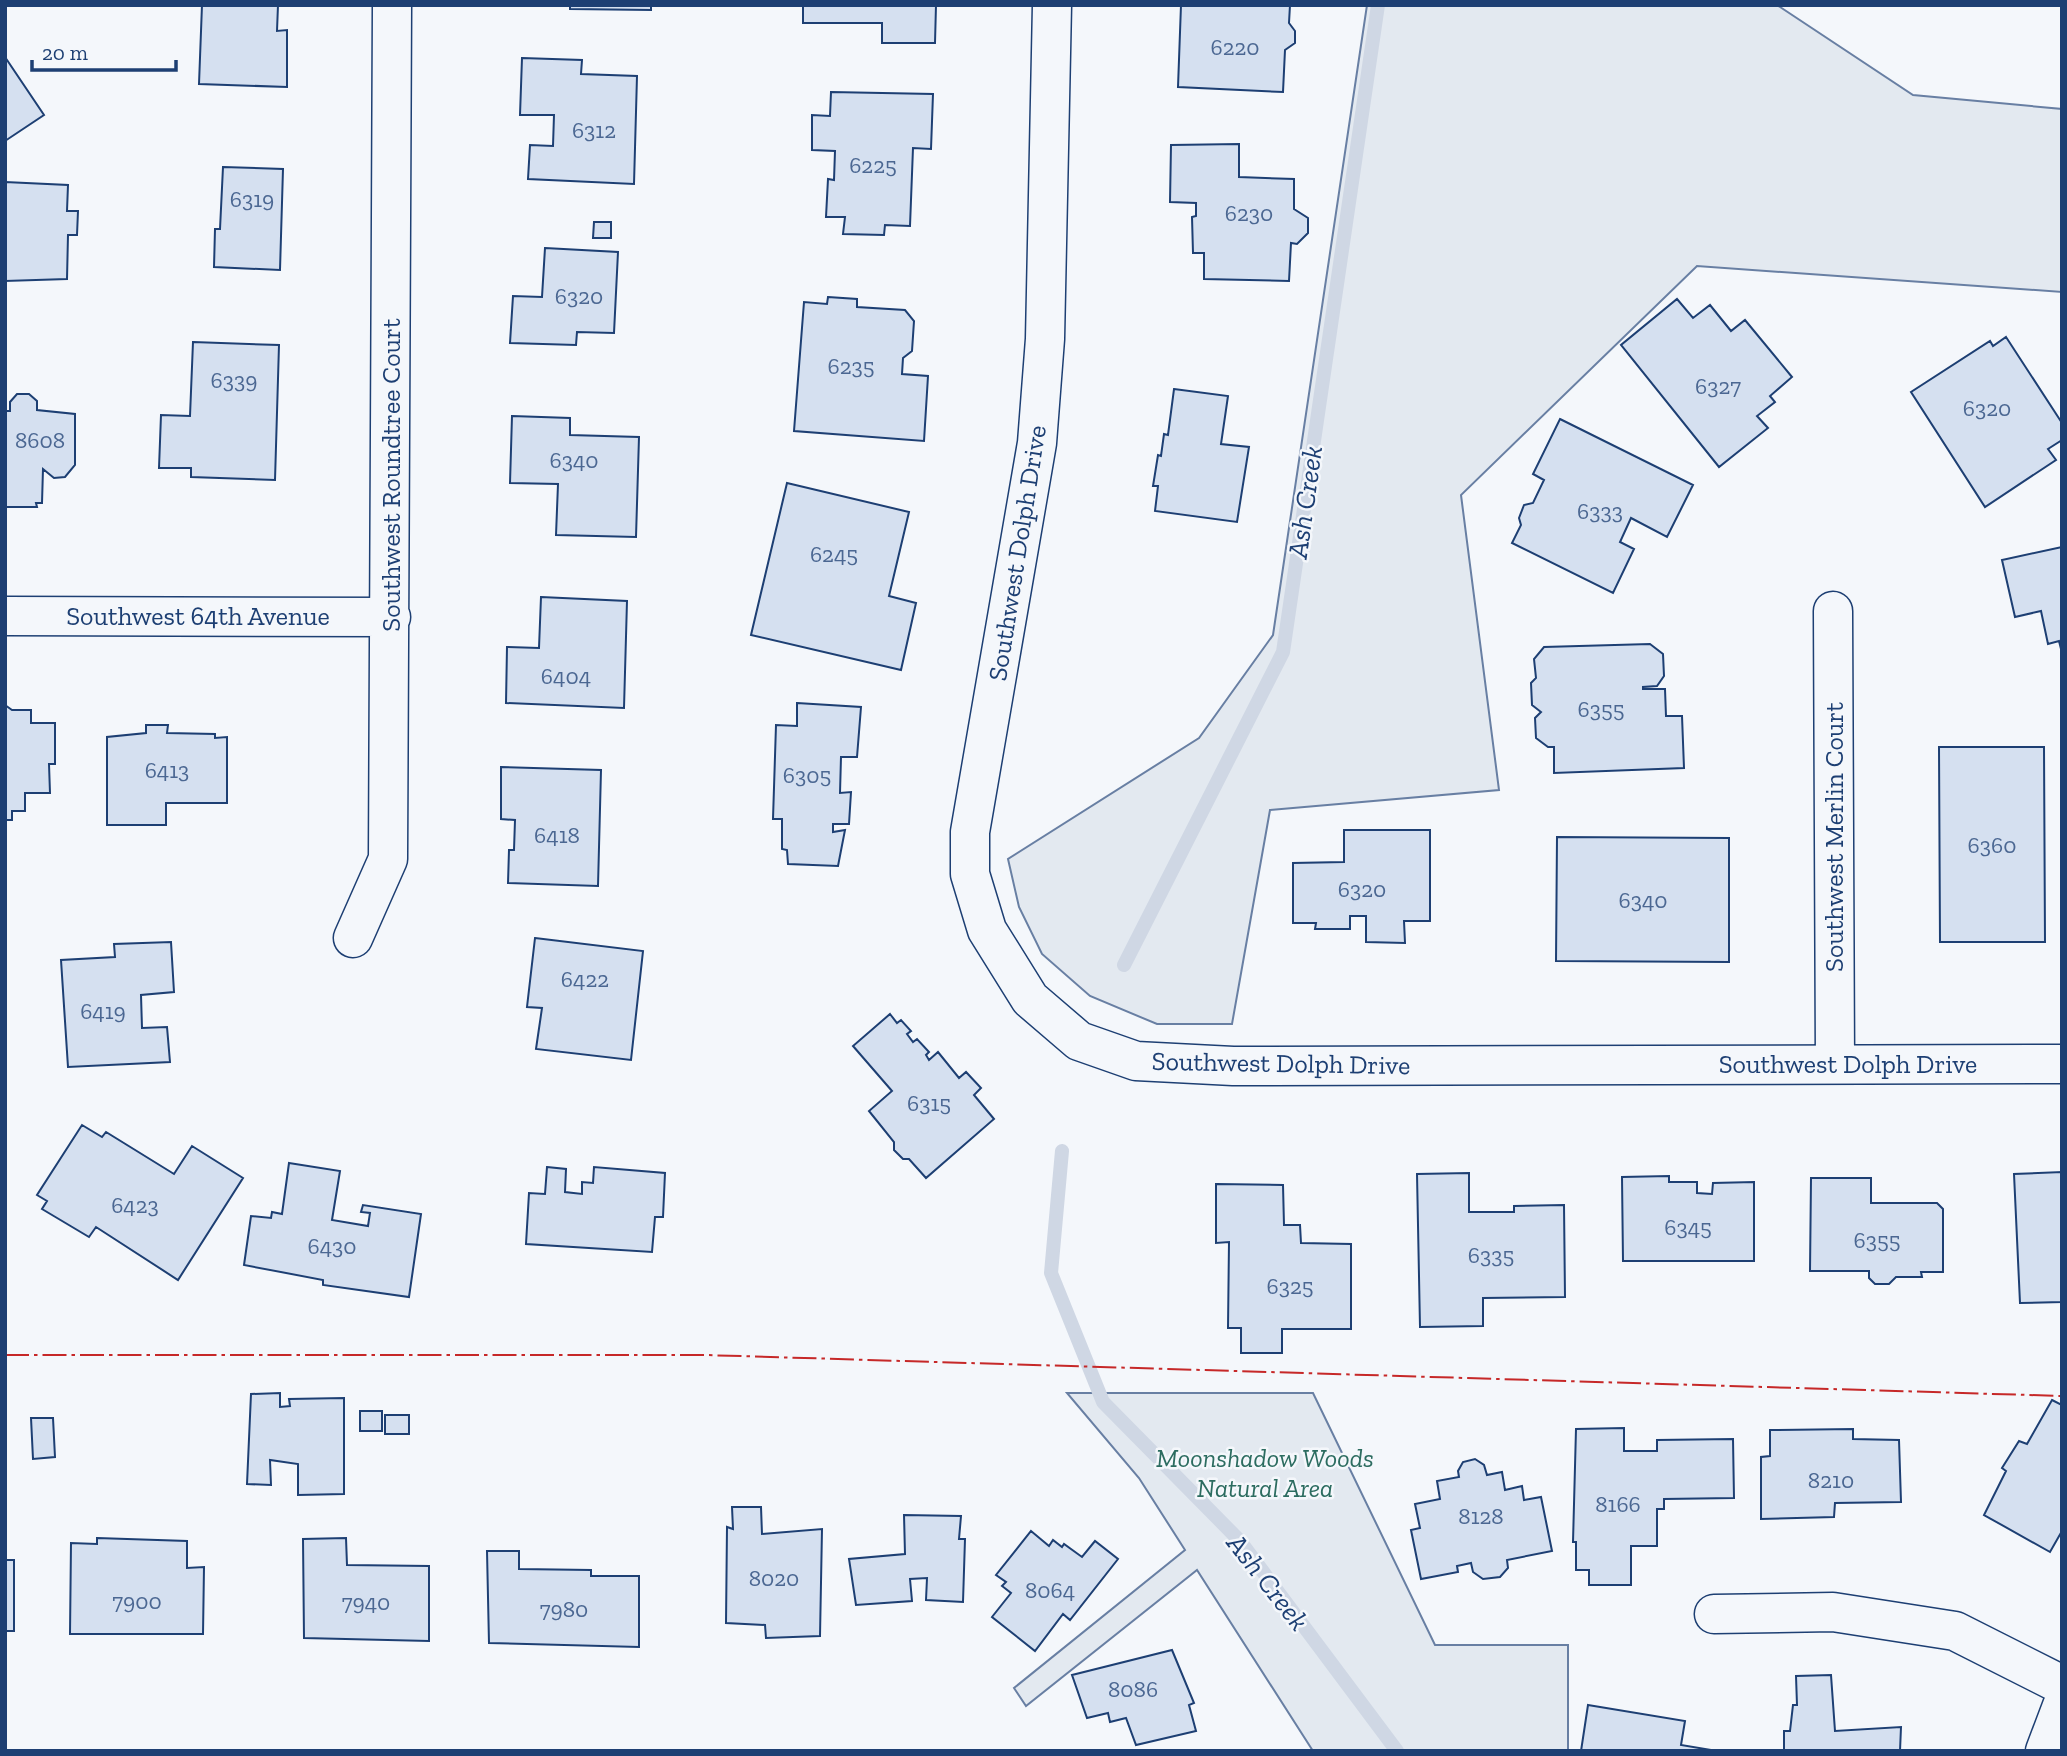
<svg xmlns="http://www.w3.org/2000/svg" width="2067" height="1756" font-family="'Zilla Slab',serif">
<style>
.green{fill:#e3e9f0;stroke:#687fa3;stroke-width:2}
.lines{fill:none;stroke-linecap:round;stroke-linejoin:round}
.stream{stroke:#cfd7e4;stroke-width:14}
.building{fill:#d5e0f0;stroke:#1d3f73;stroke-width:2}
.minor-casing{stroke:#1d3f73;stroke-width:41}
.minor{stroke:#f4f7fb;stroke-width:38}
.power{stroke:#c62828;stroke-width:2;stroke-dasharray:24 5 3.5 5;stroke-linecap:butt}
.labels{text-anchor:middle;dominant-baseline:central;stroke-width:5;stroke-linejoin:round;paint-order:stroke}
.number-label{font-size:23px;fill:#4b6792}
.street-label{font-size:26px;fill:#1d3f73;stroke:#f4f7fb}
.park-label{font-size:26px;font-style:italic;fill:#2c6c60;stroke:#f4f7fb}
.water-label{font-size:28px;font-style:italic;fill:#1d3f73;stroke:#f4f7fb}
</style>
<rect width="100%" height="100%" fill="#f4f7fb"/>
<path class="green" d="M 1367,5 L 1777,5 L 1913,95 L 2062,109 L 2062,292 L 1697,266 L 1461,495 L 1499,790 L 1270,810 L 1232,1024 L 1157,1024 L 1090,996 L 1042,954 L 1019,907 L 1008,859 L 1199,738 L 1273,635 Z
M 1067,1393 L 1313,1393 L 1435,1645 L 1568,1645 L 1568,1751 L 1313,1751 L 1197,1570 L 1026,1706 L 1014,1688 L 1185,1550 L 1139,1478 Z"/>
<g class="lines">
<path class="stream" d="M 1124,965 L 1283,652 L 1378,5
M 1062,1151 L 1051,1273 L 1103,1402 L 1240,1541 L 1397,1751"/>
</g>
<path class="building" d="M 202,5 L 278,5 L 277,31 L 287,30 L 287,87 L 199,84 Z
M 570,5 L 651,5 L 651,10 L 570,9 Z
M 803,5 L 936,5 L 935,43 L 882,43 L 882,23 L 803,23 Z
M 1181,5 L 1290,5 L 1289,23 L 1295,31 L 1295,43 L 1285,50 L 1283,92 L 1178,87 Z
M 5,57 L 44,115 L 5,141 Z
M 522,58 L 582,60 L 581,74 L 637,76 L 634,184 L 528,179 L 530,145 L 553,146 L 554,115 L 520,115 Z
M 831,92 L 933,94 L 931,149 L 913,148 L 910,226 L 885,225 L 884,235 L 843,234 L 845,217 L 826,217 L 828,179 L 834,180 L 835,151 L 812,150 L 812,115 L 830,116 Z
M 1239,144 L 1239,177 L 1294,179 L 1294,209 L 1308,218 L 1308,233 L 1297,244 L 1291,243 L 1289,281 L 1204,279 L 1204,253 L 1193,253 L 1192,217 L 1196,216 L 1196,203 L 1170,202 L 1171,145 Z
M 223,167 L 283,169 L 280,270 L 214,267 L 215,229 L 220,229 Z
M 5,182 L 68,185 L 67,211 L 78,211 L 77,235 L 68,235 L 67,279 L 5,281 Z
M 594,222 L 611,222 L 611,238 L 593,238 Z
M 545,248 L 618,252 L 614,333 L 577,332 L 576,345 L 510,343 L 513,296 L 542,297 Z
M 828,297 L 857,299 L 857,307 L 905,310 L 914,321 L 912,351 L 903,358 L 902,374 L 928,376 L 924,441 L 794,431 L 804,302 L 827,304 Z
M 1677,299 L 1693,318 L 1710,305 L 1731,331 L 1745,320 L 1792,377 L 1770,396 L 1775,402 L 1757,416 L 1768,428 L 1719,467 L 1621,345 Z
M 2006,337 L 2062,423 L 2062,440 L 2048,449 L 2056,460 L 1985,507 L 1911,392 L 1990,341 L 1993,346 Z
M 193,342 L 279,345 L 275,480 L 191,477 L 191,468 L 159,468 L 161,415 L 190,416 Z
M 1174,389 L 1228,396 L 1221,444 L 1249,447 L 1237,522 L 1155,511 L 1158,486 L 1153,486 L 1158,455 L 1161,456 L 1164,434 L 1168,435 Z
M 17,394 L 29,394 L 37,401 L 37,410 L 75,414 L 75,465 L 65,477 L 54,478 L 43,469 L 42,503 L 36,503 L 37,507 L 5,507 L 5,411 L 10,411 L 10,402 Z
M 512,416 L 570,418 L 570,435 L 639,437 L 636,537 L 556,535 L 558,484 L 510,483 Z
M 1560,419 L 1693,485 L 1667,537 L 1631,518 L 1620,542 L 1634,549 L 1613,593 L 1512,543 L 1521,525 L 1519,518 L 1524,505 L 1533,503 L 1544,480 L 1533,474 Z
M 787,483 L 909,512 L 889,596 L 916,603 L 901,670 L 751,635 Z
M 2062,547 L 2062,653 L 2059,641 L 2048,644 L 2041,611 L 2015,617 L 2002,560 Z
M 541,597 L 627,601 L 624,708 L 506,703 L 507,647 L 539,648 Z
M 1650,644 L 1663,654 L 1664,676 L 1657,686 L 1643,687 L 1643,689 L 1665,689 L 1666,716 L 1682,716 L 1684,768 L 1554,773 L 1554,747 L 1548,747 L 1536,738 L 1535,718 L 1541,712 L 1532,705 L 1531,683 L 1536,678 L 1534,659 L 1544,647 Z
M 797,703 L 861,707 L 857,757 L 841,757 L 840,793 L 851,792 L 849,824 L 833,824 L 833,832 L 845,830 L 838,866 L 788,864 L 787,850 L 782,849 L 782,819 L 773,819 L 776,725 L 797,726 Z
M 5,705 L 12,710 L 31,710 L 31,723 L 55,723 L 55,764 L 49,764 L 50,793 L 25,793 L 25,811 L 12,811 L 12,820 L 5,820 Z
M 146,725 L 168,725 L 167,733 L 215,734 L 215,738 L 227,737 L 227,803 L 166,803 L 166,825 L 107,825 L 107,737 L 146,733 Z
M 1939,747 L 2044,747 L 2045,942 L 1940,942 Z
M 501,767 L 601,770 L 598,886 L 508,883 L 509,850 L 514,850 L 515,820 L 501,819 Z
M 1344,830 L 1430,830 L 1430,921 L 1404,921 L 1405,943 L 1366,942 L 1366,916 L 1350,916 L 1350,929 L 1315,929 L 1316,923 L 1293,923 L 1293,863 L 1344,862 Z
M 1557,837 L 1729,838 L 1729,962 L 1556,961 Z
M 535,938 L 643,951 L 631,1060 L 536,1049 L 542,1008 L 527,1007 Z
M 171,942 L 174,992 L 141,995 L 142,1028 L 167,1027 L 170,1062 L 68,1067 L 61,960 L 115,957 L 114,944 Z
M 890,1014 L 897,1023 L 901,1020 L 911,1031 L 907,1034 L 913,1042 L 917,1039 L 929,1052 L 926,1055 L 929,1060 L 938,1052 L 959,1078 L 966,1072 L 981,1088 L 974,1095 L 994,1119 L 926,1178 L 909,1159 L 903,1159 L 894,1150 L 894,1142 L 869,1111 L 892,1091 L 853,1046 Z
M 82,1125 L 102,1137 L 106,1132 L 174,1174 L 192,1146 L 243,1178 L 178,1280 L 96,1227 L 89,1237 L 42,1209 L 47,1201 L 37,1195 Z
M 289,1163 L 340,1171 L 332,1220 L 368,1226 L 370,1213 L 361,1212 L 363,1205 L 421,1214 L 409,1297 L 323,1285 L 323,1280 L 244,1265 L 251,1216 L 271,1218 L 272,1212 L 282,1214 Z
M 547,1167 L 566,1169 L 565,1192 L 582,1194 L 582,1182 L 593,1183 L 594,1167 L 665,1173 L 663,1217 L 655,1217 L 652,1252 L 526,1244 L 529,1193 L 545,1194 Z
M 2062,1172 L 2062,1302 L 2020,1303 L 2014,1174 Z
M 1469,1173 L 1469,1212 L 1514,1212 L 1514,1206 L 1564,1205 L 1565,1297 L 1483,1298 L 1483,1326 L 1420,1327 L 1417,1174 Z
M 1669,1176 L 1669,1182 L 1697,1182 L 1697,1193 L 1712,1194 L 1713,1183 L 1754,1182 L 1754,1261 L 1623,1261 L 1622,1177 Z
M 1811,1178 L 1871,1178 L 1871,1203 L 1937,1203 L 1943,1209 L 1943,1272 L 1921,1272 L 1922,1277 L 1896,1277 L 1889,1284 L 1875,1284 L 1869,1278 L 1869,1271 L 1810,1271 Z
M 1216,1184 L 1283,1185 L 1284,1225 L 1300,1225 L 1301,1243 L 1351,1244 L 1351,1329 L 1282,1329 L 1282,1353 L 1241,1353 L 1241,1328 L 1228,1328 L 1229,1242 L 1216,1243 Z
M 280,1393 L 280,1407 L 290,1406 L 289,1399 L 344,1398 L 344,1494 L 298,1495 L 298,1464 L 270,1460 L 271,1485 L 247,1484 L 251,1394 Z
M 2052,1400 L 2062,1405 L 2062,1531 L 2050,1552 L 1984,1515 L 2006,1471 L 2002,1468 L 2019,1441 L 2027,1444 Z
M 360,1411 L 382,1411 L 382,1431 L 360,1431 Z
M 385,1415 L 409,1415 L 409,1434 L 385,1434 Z
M 31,1418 L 53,1418 L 55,1457 L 33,1459 Z
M 1624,1428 L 1624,1451 L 1657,1451 L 1657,1440 L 1733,1439 L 1734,1498 L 1664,1499 L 1664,1509 L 1657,1509 L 1657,1546 L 1631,1546 L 1631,1585 L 1589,1585 L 1589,1570 L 1576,1570 L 1576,1542 L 1573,1542 L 1576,1429 Z
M 1853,1429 L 1853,1439 L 1899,1440 L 1901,1502 L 1835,1503 L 1834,1517 L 1761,1519 L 1761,1457 L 1770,1456 L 1770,1430 Z
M 1475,1459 L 1484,1465 L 1487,1475 L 1502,1472 L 1505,1490 L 1522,1486 L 1524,1500 L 1541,1497 L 1552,1551 L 1507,1560 L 1508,1568 L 1500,1577 L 1483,1579 L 1473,1572 L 1471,1563 L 1457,1566 L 1458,1572 L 1421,1579 L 1411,1530 L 1420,1528 L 1415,1504 L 1440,1499 L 1437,1481 L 1459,1477 L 1458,1471 L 1463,1462 Z
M 732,1507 L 761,1507 L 762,1534 L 822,1529 L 820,1636 L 766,1638 L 765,1625 L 726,1623 L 727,1527 L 733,1529 Z
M 904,1515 L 961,1516 L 959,1539 L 965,1539 L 963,1602 L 926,1600 L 927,1578 L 910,1579 L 912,1601 L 856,1605 L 849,1559 L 905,1554 Z
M 1031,1531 L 1049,1546 L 1053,1540 L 1062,1547 L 1064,1544 L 1082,1557 L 1095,1541 L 1118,1559 L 1070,1620 L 1063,1614 L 1035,1651 L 992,1617 L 1011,1593 L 1002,1586 L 1006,1582 L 996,1575 Z
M 97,1538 L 187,1541 L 187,1568 L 204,1567 L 203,1634 L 70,1634 L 71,1543 L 97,1544 Z
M 346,1538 L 347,1565 L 429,1566 L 429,1641 L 304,1638 L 303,1539 Z
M 487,1551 L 519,1551 L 519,1569 L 591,1570 L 591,1576 L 639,1576 L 639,1647 L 489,1643 Z
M 5,1560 L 14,1560 L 14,1631 L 5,1631 Z
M 1172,1650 L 1194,1703 L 1189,1705 L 1196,1731 L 1136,1745 L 1126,1718 L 1110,1722 L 1108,1713 L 1087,1718 L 1072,1675 Z
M 1831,1675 L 1835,1731 L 1901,1727 L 1900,1751 L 1784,1751 L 1784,1731 L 1790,1731 L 1793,1705 L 1797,1705 L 1796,1676 Z
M 1588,1705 L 1685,1721 L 1681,1745 L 1717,1751 L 1581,1751 Z"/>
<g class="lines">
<defs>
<path id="minor" d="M 1052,5 L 1045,339 L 1037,443 L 970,832 L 970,874 L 987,930 L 1030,999 L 1079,1041 L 1136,1061 L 1233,1066 L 2062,1064
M 1833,611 L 1835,1064
M 5,616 L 391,617
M 353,938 L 388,859 L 392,5
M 1714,1614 L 1833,1612 L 1955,1631 L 2062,1685
M 2045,1751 L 2062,1706"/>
</defs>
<use href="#minor" class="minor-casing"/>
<use href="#minor" class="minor"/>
<path class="power" d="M 5,1355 L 705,1355 L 2062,1396"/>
</g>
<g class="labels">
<g class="number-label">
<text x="1235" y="47">6220</text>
<text x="594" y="130">6312</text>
<text x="873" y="165">6225</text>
<text x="252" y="199">6319</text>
<text x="1249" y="213">6230</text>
<text x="579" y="296">6320</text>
<text x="851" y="366">6235</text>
<text x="234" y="380">6339</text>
<text x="1718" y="386">6327</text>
<text x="1987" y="408">6320</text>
<text x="40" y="440">8608</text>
<text x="574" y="460">6340</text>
<text x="1600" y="511">6333</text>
<text x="834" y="554">6245</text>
<text x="566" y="676">6404</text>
<text x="1601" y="709">6355</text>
<text x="167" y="770">6413</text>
<text x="807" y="775">6305</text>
<text x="557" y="835">6418</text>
<text x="1992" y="845">6360</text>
<text x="1362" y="889">6320</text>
<text x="1643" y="900">6340</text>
<text x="585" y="979">6422</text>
<text x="103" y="1011">6419</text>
<text x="929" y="1103">6315</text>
<text x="135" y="1205">6423</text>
<text x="1688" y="1227">6345</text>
<text x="1877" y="1240">6355</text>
<text x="332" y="1246">6430</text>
<text x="1491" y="1255">6335</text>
<text x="1290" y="1286">6325</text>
<text x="1831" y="1480">8210</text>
<text x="1618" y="1504">8166</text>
<text x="1481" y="1516">8128</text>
<text x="774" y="1578">8020</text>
<text x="1050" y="1590">8064</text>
<text x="137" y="1601">7900</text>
<text x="366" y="1602">7940</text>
<text x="564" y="1609">7980</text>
<text x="1133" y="1689">8086</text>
</g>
<g class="street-label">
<text transform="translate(391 475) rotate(-90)">Southwest Roundtree Court</text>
<text transform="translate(1017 553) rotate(-81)">Southwest Dolph Drive</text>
<text x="198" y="616">Southwest 64th Avenue</text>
<text transform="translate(1834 837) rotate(-90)">Southwest Merlin Court</text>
<text transform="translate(1281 1063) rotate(1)">Southwest Dolph Drive</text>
<text x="1848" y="1064">Southwest Dolph Drive</text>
</g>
<g class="park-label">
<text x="1265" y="1458">Moonshadow Woods<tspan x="1265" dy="30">Natural Area</tspan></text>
</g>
<g class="water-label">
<text transform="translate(1305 502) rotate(-82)">Ash Creek</text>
<text transform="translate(1268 1582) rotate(52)">Ash Creek</text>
</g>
</g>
<rect width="2067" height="1756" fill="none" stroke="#1d3f73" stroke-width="14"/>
<path d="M32 60v10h144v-10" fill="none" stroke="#1d3f73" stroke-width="3.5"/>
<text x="42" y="60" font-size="21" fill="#1d3f73" stroke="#f4f7fb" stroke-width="5" paint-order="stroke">20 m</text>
</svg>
